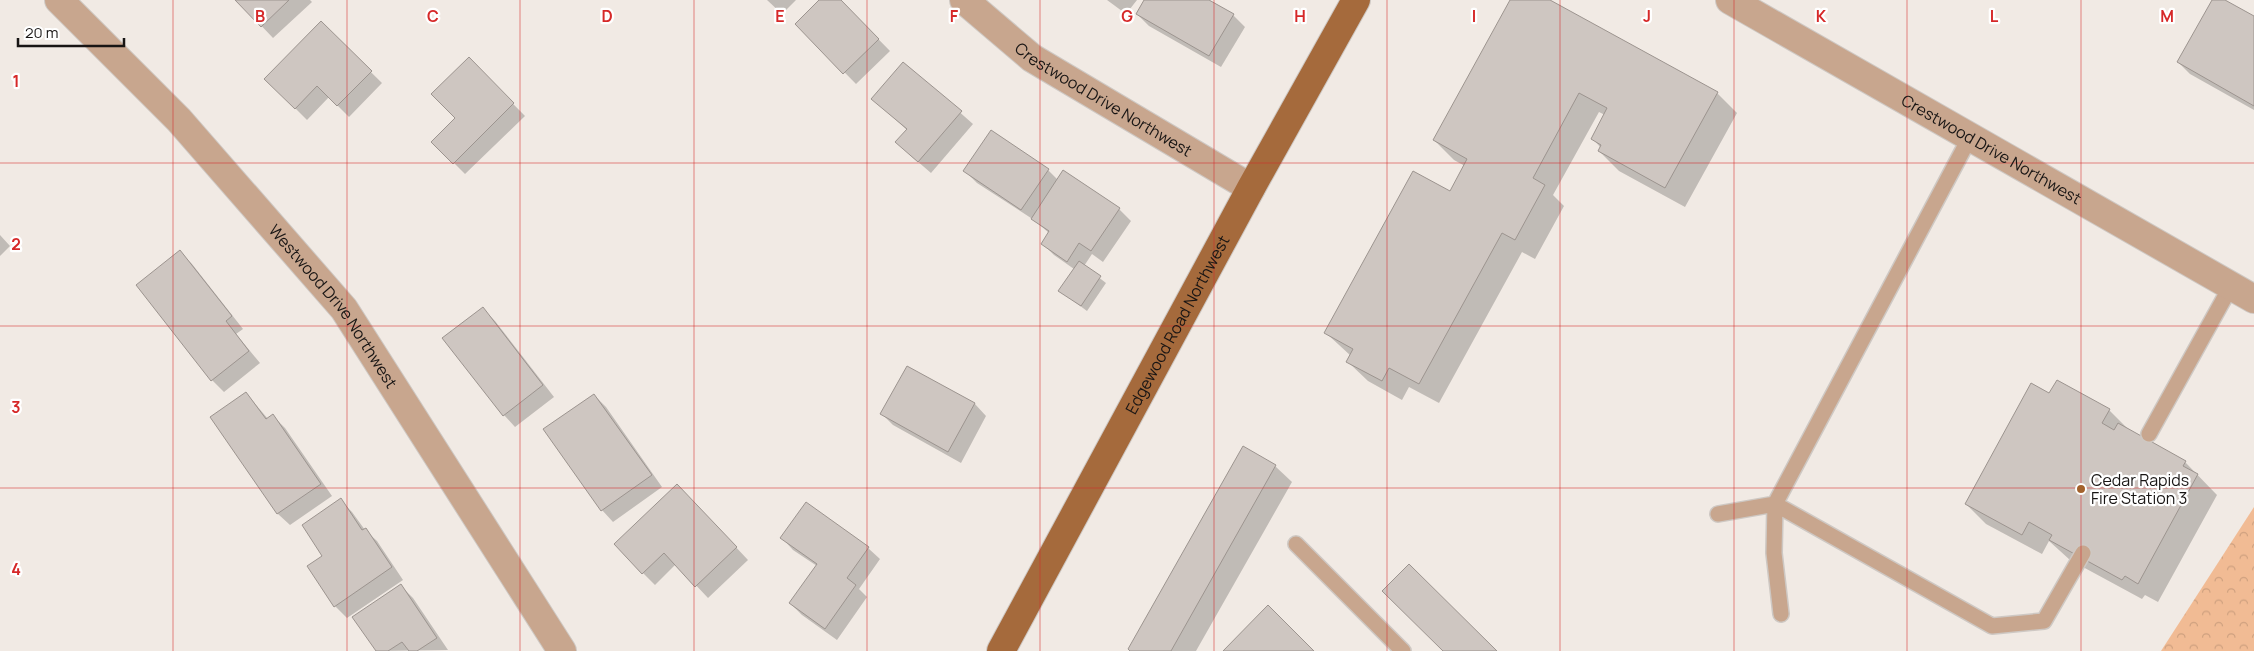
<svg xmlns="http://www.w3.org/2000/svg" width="2254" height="651" font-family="Manrope,sans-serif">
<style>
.forest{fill:url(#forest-crowns)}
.shadow{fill:#0003}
.building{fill:#cec6c1;stroke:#9c948f}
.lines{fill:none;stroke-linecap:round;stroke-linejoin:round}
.lane-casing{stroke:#cec8c3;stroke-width:18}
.street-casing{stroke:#cec8c3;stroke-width:30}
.primary-casing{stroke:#cec8c3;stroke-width:30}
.lane{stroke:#c8a68e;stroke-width:15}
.street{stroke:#c8a68e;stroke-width:28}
.primary{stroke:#a56a3c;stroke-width:28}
.grid{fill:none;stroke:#d62828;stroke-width:1;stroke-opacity:0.55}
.poi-dot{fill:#a3622c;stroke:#fff;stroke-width:2}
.labels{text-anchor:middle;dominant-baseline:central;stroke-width:4.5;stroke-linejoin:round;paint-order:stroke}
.street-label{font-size:16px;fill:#181514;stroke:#fff}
.poi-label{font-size:16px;fill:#181514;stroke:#fff;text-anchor:start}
.grid-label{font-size:16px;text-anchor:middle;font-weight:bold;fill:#d62828;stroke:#fff;stroke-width:4.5;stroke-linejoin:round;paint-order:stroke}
</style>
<defs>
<pattern id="forest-crowns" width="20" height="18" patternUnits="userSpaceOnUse" patternTransform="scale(1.25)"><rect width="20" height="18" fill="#f1bb94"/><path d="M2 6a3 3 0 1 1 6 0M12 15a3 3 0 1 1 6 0" fill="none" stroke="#cea07f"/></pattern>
</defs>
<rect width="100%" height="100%" fill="#f1eae4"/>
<path class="forest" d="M 2254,507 L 2254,651 L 2161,651 Z"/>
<path class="shadow" d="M 237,0 L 310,0 L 312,2 L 273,38 Z
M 767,0 L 796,0 L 782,14 Z
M 821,0 L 840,0 L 890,51 L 856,84 L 797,24 Z
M 1107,0 L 1137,0 L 1126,14 Z
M 1146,0 L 1207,0 L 1233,15 L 1245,27 L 1221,67 L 1149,26 L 1137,14 Z
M 1512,0 L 1547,0 L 1717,93 L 1737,113 L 1685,207 L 1619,171 L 1599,151 L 1601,148 L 1592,138 L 1605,115 L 1599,112 L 1553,195 L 1564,206 L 1535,259 L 1522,252 L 1439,403 L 1409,387 L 1402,400 L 1368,381 L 1348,362 L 1351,356 L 1326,333 L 1450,193 L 1465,166 L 1454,160 L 1434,140 Z
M 2213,0 L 2223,0 L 2254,18 L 2254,110 L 2190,74 L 2178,62 Z
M 321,23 L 382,83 L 349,117 L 329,97 L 307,120 L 266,79 Z
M 469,59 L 525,116 L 465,174 L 433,142 L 457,118 Z
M 904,63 L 973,124 L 931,173 L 909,154 L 907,130 L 873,99 Z
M 1048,170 L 1058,180 L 1119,209 L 1131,221 L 1103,262 L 1092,254 L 1084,266 L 1106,283 L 1087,311 L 1060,291 L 1074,269 L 1054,255 L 1042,243 L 1049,233 L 1034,220 L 977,183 L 965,171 Z
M 0,235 L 10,246 L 0,256 Z
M 180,252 L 192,264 L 243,329 L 236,334 L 260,363 L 224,392 L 212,380 Z
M 483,309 L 495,321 L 554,397 L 515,427 L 504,415 Z
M 907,368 L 975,404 L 986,416 L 961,463 L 893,425 L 882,414 Z
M 246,393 L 268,419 L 273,416 L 285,428 L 332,496 L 290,525 L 278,514 L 211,417 Z
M 594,395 L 606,407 L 662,487 L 613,522 L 602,510 Z
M 2050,395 L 2109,410 L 2129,430 L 2185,462 L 2217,495 L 2158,602 L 2145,595 L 2142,599 L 2070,560 L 2049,541 L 2042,554 L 1986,524 L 1966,504 Z
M 1275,466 L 1292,482 L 1196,651 L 1131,651 Z
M 689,497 L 748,560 L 708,598 L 676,564 L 655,585 L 643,573 Z
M 340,500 L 352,512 L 365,530 L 377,541 L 403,580 L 347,618 L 335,606 L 324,556 Z
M 782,538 L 868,548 L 880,559 L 859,589 L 867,597 L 837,640 L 802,615 L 790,603 L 817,566 L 793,550 Z
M 401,586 L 413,598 L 448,650 L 377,651 Z"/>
<path class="building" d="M 235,0 L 289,0 L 261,27 Z
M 819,0 L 841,0 L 879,39 L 843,74 L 795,24 Z
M 1144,0 L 1209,0 L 1234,14 L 1209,56 L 1136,14 Z
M 1510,0 L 1550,0 L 1718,92 L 1665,188 L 1598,151 L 1601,145 L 1591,139 L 1607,108 L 1579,93 L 1533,178 L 1545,185 L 1515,240 L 1502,233 L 1419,384 L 1389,368 L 1382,381 L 1346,362 L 1353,349 L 1324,333 L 1413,171 L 1450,191 L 1467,159 L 1433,140 Z
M 2212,0 L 2225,0 L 2254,16 L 2254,106 L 2177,62 Z
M 321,21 L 372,71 L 337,106 L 317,86 L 295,109 L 264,79 Z
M 469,57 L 514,103 L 453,164 L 431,142 L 455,118 L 431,94 Z
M 903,62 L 962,111 L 918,162 L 895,142 L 907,129 L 871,99 Z
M 991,130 L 1049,169 L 1021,210 L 963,171 Z
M 1063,170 L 1120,208 L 1091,251 L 1079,243 L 1067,262 L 1041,244 L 1049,231 L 1031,219 Z
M 180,250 L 232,316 L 226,321 L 249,351 L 211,381 L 136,285 Z
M 1079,261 L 1101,276 L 1081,306 L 1058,291 Z
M 483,307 L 543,385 L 503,416 L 442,338 Z
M 907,366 L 975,403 L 948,452 L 880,414 Z
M 2057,380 L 2110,409 L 2102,423 L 2114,430 L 2118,423 L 2186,461 L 2183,466 L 2198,474 L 2138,584 L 2125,576 L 2122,580 L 2049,540 L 2052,535 L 2029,522 L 2022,535 L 1965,504 L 2031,383 L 2049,393 Z
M 246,392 L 266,419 L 273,414 L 321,484 L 277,514 L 210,417 Z
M 594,394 L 652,475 L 601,511 L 543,429 Z
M 1243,446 L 1276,465 L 1171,651 L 1130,651 L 1128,649 Z
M 677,484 L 737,547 L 695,587 L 664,553 L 642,574 L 614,544 Z
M 341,498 L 362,530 L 366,528 L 392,567 L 334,607 L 307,566 L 322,556 L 302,525 Z
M 806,502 L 869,547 L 847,578 L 856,585 L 825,629 L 789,603 L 817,564 L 780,538 Z
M 1409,564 L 1497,651 L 1443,651 L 1382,591 Z
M 401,584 L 437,638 L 417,651 L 409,651 L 402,642 L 388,651 L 376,651 L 352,617 Z
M 1268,605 L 1314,651 L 1223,651 Z"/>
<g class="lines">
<defs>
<path id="lane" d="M 2149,434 L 2231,286
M 1718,514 L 1775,504 L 1992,626 L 2044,621 L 2083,553
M 1296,544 L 1403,651
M 1781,614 L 1774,553 L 1775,504 L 1970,137"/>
<g id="street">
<path id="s1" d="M 59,0 L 179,120 L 344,309 L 562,651"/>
<path id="s2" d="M 964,0 L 1032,58 L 1251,188"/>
<path id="s3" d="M 1730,0 L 2254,299"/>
</g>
<g id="primary">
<path id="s4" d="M 1001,651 L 1251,188 L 1356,0"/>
</g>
</defs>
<use href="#lane" class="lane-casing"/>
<use href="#street" class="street-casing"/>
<use href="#primary" class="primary-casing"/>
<use href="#lane" class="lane"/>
<use href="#street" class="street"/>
<use href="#primary" class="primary"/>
</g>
<path class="grid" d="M 173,0 L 173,651M 347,0 L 347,651M 520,0 L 520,651M 694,0 L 694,651M 867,0 L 867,651M 1040,0 L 1040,651M 1214,0 L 1214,651M 1387,0 L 1387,651M 1560,0 L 1560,651M 1734,0 L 1734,651M 1907,0 L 1907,651M 2081,0 L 2081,651M 0,163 L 2254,163M 0,326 L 2254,326M 0,488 L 2254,488"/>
<circle class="poi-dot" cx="2081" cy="489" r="5"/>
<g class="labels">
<g class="street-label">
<text stroke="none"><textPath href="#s2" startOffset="172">Crestwood Drive Northwest</textPath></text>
<text stroke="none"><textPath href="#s3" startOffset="301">Crestwood Drive Northwest</textPath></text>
<text stroke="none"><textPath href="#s1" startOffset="412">Westwood Drive Northwest</textPath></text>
<text stroke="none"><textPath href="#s4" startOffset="371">Edgewood Road Northwest</textPath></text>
</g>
<g class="poi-label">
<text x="2091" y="480">Cedar Rapids<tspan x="2091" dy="18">Fire Station 3</tspan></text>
</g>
</g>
<g class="grid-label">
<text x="260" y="22">B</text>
<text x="433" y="22">C</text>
<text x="607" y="22">D</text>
<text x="780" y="22">E</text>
<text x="954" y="22">F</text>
<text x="1127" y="22">G</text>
<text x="1300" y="22">H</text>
<text x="1474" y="22">I</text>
<text x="1647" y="22">J</text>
<text x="1821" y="22">K</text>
<text x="1994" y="22">L</text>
<text x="2167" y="22">M</text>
<text x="16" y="87">1</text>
<text x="16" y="250">2</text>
<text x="16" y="413">3</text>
<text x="16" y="575">4</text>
</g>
<path d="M18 38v8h106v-8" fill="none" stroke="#181514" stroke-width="2.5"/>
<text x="25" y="38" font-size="15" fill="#181514" stroke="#ffffff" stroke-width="4" paint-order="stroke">20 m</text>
</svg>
